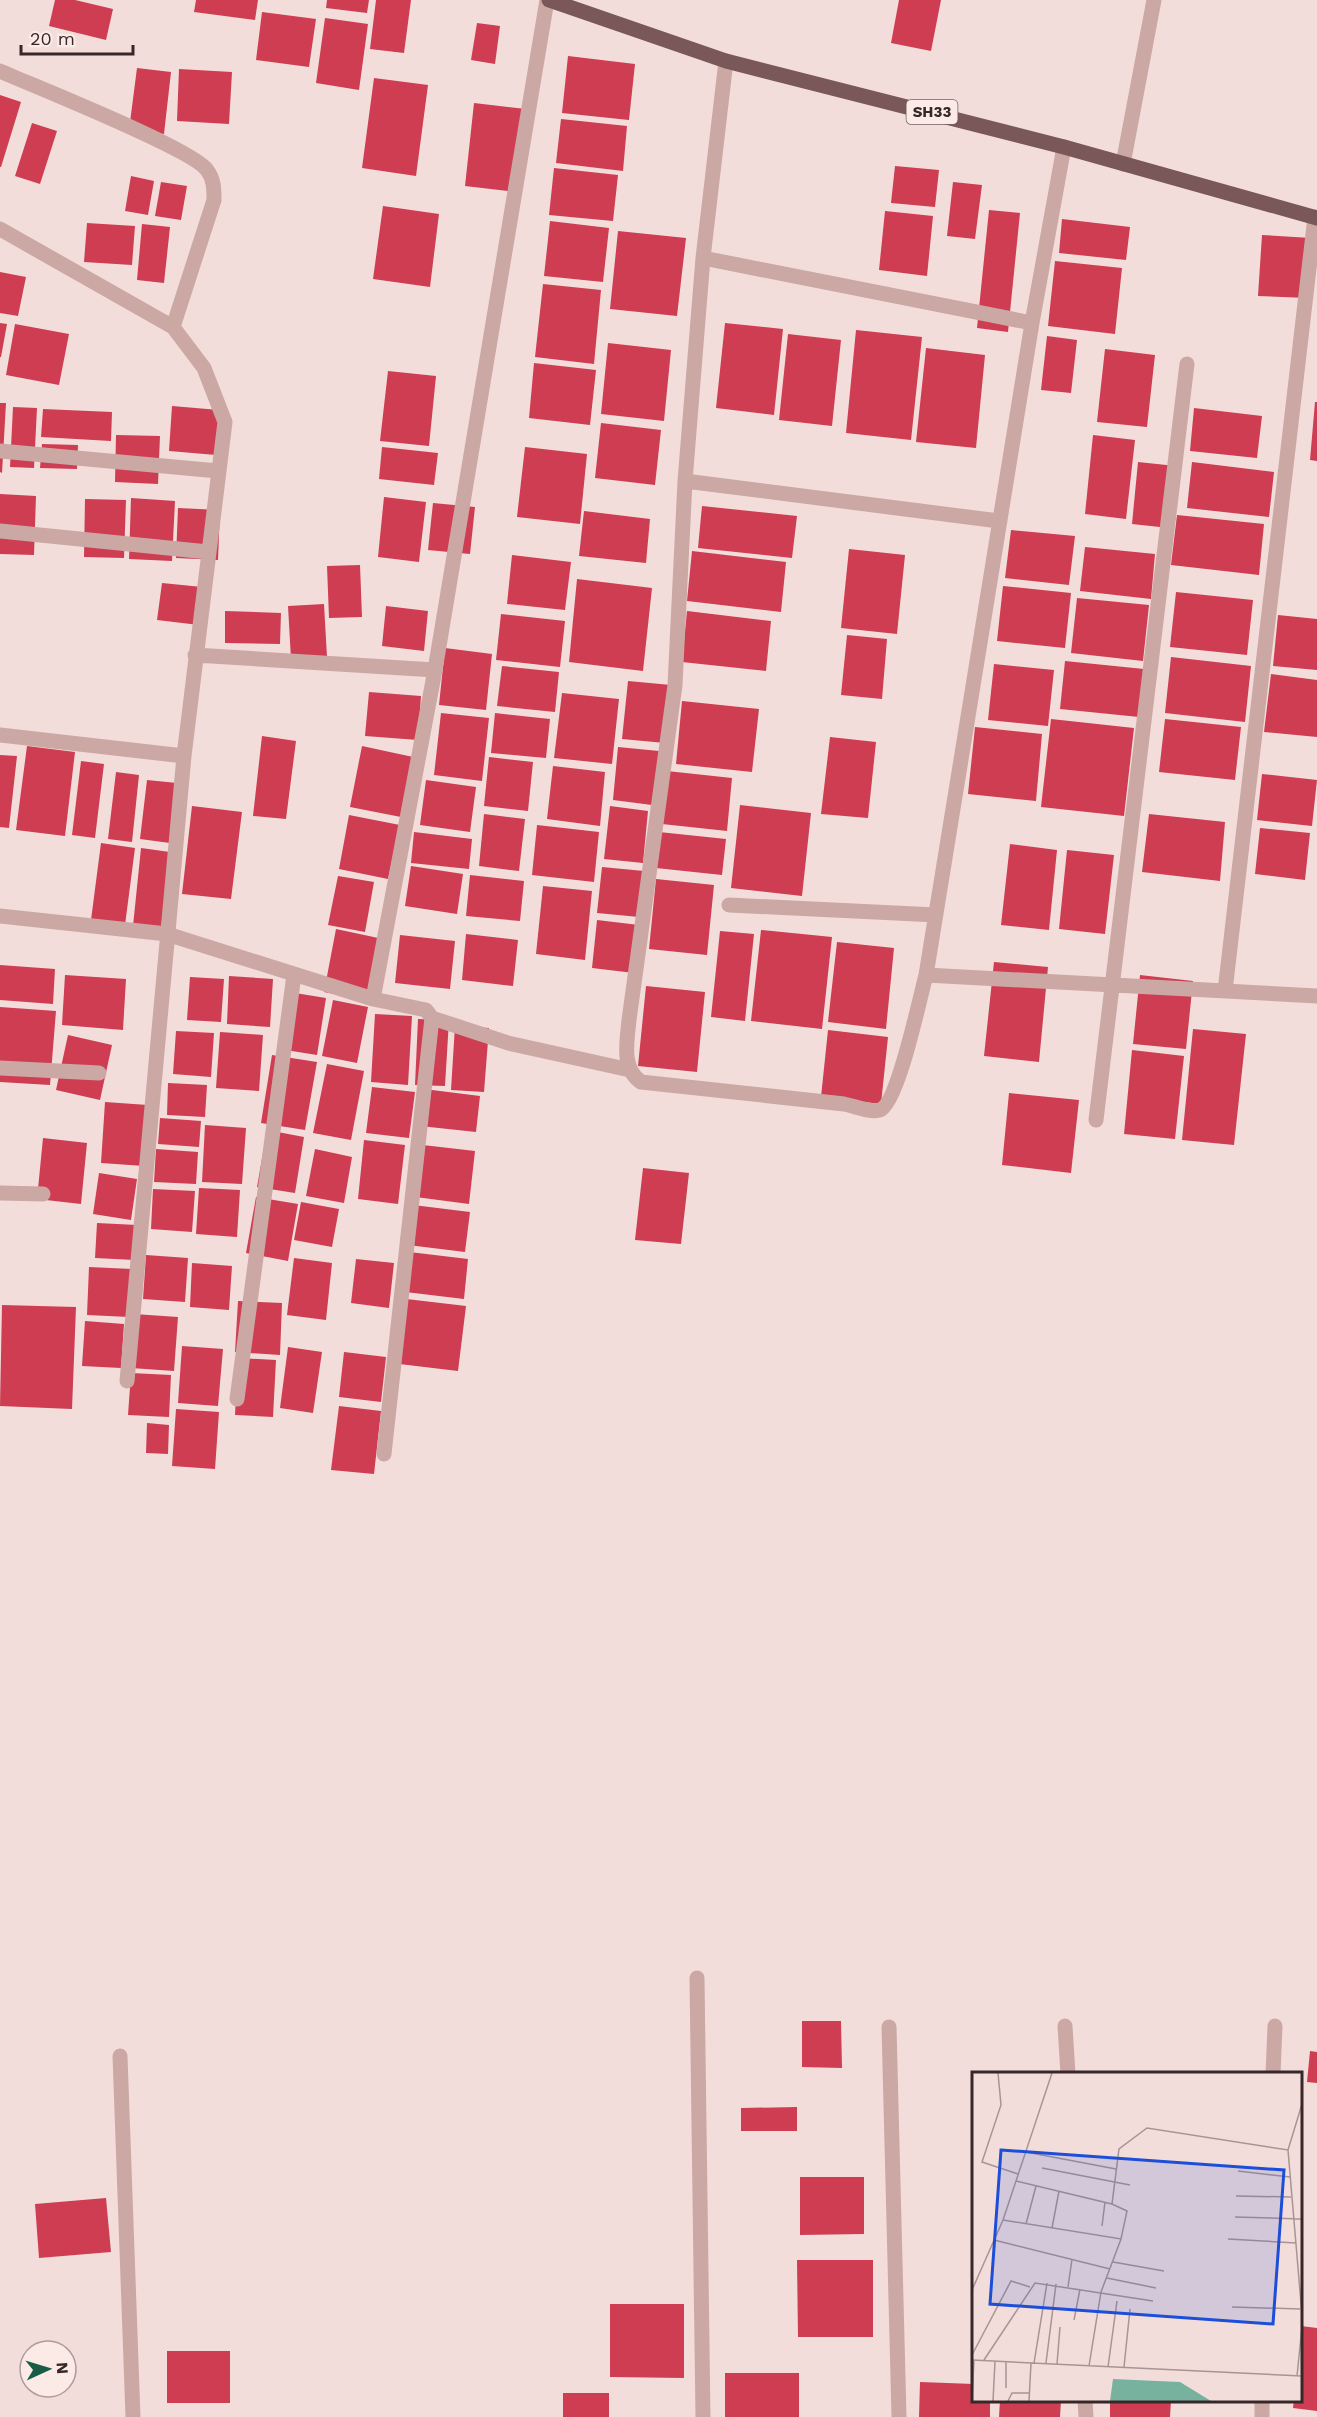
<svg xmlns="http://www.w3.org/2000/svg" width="1317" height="2417" font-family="'Work Sans',sans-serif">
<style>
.building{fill:#ce3d52}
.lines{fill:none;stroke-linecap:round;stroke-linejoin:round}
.minor{stroke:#cca8a5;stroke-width:15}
.major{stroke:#7a5758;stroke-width:15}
.labels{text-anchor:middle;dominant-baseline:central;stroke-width:6;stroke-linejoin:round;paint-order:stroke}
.shield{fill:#fbeae6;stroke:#726261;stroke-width:1.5}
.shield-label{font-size:15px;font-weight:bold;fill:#372728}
.inset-road{fill:none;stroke:#a89493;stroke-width:1.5}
.view{fill:#1d4ed8;fill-opacity:0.15;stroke:#1d4ed8;stroke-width:3}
.inset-edge{fill:none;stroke:#372728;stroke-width:3}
</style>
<rect width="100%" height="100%" fill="#f3ddda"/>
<path class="building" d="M 55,0 L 75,0 L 113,9 L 106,40 L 49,26 Z
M 196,0 L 258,0 L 255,20 L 194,12 Z
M 327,0 L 369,0 L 367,13 L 326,8 Z
M 376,0 L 411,0 L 404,53 L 370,49 Z
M 899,0 L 941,0 L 931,51 L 891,43 Z
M 262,12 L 316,19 L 309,67 L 256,60 Z
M 325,18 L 368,24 L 359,90 L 316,83 Z
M 477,23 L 500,26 L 495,64 L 471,60 Z
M 568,56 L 635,64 L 629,120 L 562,113 Z
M 137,68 L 171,72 L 164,134 L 129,130 Z
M 179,69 L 232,72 L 229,124 L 177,121 Z
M 374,78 L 428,85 L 416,176 L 362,168 Z
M 0,95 L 21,102 L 1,167 L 0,167 Z
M 474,103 L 526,109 L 517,192 L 465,186 Z
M 561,119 L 627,126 L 623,171 L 556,163 Z
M 32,123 L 57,131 L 40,184 L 15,176 Z
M 895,166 L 939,170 L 935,207 L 891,203 Z
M 554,168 L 618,175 L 613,221 L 549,215 Z
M 131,176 L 154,181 L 148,215 L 125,211 Z
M 161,182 L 187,186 L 181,220 L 155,216 Z
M 953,182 L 982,185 L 975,239 L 947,236 Z
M 383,206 L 439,214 L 430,287 L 373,279 Z
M 989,210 L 1020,213 L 1008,332 L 977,328 Z
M 885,211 L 933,216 L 927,276 L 879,270 Z
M 1062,219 L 1130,227 L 1126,260 L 1059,253 Z
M 550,221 L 609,228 L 603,282 L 544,276 Z
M 87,223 L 135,226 L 132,265 L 84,262 Z
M 142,224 L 170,227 L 164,283 L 137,280 Z
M 618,231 L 686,238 L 677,316 L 610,309 Z
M 1262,235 L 1311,238 L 1307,298 L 1258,296 Z
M 1055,261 L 1122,268 L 1115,334 L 1048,326 Z
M 0,272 L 26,277 L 18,316 L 0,313 Z
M 543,284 L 601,290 L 594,364 L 535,357 Z
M 0,323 L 7,324 L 1,357 L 0,357 Z
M 725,323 L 783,329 L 774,415 L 716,408 Z
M 15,324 L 69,334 L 59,385 L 6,375 Z
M 856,330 L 922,337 L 911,440 L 846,433 Z
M 788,334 L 841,340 L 832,426 L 779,420 Z
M 1047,336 L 1077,340 L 1071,393 L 1041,390 Z
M 608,343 L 671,350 L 664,421 L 601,414 Z
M 926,348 L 985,355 L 976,448 L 916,442 Z
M 1105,349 L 1155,355 L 1147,427 L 1097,422 Z
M 534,363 L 596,370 L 590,425 L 529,418 Z
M 388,371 L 436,376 L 429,446 L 380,441 Z
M 1315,402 L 1317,402 L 1317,461 L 1310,460 Z
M 0,403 L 6,403 L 2,473 L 0,472 Z
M 172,406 L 219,410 L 216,455 L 169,451 Z
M 13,407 L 37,408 L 34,468 L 10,467 Z
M 1194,408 L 1262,416 L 1257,458 L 1190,451 Z
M 43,409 L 112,412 L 111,441 L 41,437 Z
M 601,423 L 661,430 L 655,485 L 595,478 Z
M 116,435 L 160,436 L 158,484 L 115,482 Z
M 1093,435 L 1135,440 L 1126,519 L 1085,514 Z
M 42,444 L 78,445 L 77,469 L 40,468 Z
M 382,447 L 438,453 L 434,485 L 379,479 Z
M 525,447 L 587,454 L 580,524 L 517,517 Z
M 1138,462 L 1176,466 L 1169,528 L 1132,524 Z
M 1192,462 L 1274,472 L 1269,517 L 1187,508 Z
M 0,494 L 36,496 L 34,555 L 0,554 Z
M 384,497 L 426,502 L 419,562 L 378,557 Z
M 131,498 L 175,501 L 172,561 L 129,559 Z
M 85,499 L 126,500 L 124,558 L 84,557 Z
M 433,503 L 475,507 L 470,554 L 428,550 Z
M 702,506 L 797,516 L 792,558 L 698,548 Z
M 178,508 L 220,510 L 218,560 L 176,558 Z
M 584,511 L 650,519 L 646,563 L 579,556 Z
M 1177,515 L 1264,524 L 1259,575 L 1171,565 Z
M 1011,530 L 1075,536 L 1069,585 L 1005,578 Z
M 1085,547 L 1155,554 L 1151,599 L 1080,591 Z
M 849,549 L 905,555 L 897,634 L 841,628 Z
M 692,551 L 786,562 L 781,612 L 687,601 Z
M 512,555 L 571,562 L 565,610 L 507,604 Z
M 360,565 L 362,617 L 329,618 L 327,566 Z
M 577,579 L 652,588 L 643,671 L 569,662 Z
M 162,583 L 202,587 L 199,625 L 157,620 Z
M 1003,586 L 1071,593 L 1065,648 L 997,641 Z
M 1176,592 L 1253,600 L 1247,655 L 1170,647 Z
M 1077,598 L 1149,605 L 1143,661 L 1071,653 Z
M 324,604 L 327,657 L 291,659 L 288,606 Z
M 386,606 L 428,611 L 424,651 L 382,646 Z
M 225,611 L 281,613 L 280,644 L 225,643 Z
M 687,611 L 771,621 L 766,671 L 682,662 Z
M 501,614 L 565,621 L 560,667 L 496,660 Z
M 1278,615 L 1317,619 L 1317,670 L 1273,666 Z
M 847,635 L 887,639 L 882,699 L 841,695 Z
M 445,648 L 492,654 L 486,710 L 439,705 Z
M 1171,657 L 1251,666 L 1245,722 L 1165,713 Z
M 1065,661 L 1144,669 L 1139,717 L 1060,709 Z
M 994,664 L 1054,670 L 1048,726 L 988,720 Z
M 502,666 L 559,672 L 555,712 L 497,706 Z
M 1271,674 L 1317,680 L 1317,737 L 1264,732 Z
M 628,681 L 671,685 L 665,743 L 622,739 Z
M 369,692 L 421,696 L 418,740 L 365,736 Z
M 562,693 L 619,699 L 612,764 L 554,758 Z
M 682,701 L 759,709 L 752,772 L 676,764 Z
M 441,713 L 489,718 L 482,781 L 434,775 Z
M 495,713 L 550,719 L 546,758 L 491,753 Z
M 1051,719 L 1134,728 L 1124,816 L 1041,807 Z
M 1165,719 L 1241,727 L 1235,780 L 1159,772 Z
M 975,727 L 1042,734 L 1036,801 L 968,794 Z
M 262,736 L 296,741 L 286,819 L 253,816 Z
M 830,737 L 876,742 L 868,818 L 821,814 Z
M 27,746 L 75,752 L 65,836 L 16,830 Z
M 362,746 L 413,757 L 401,817 L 350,807 Z
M 618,747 L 659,751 L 652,805 L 613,800 Z
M 0,755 L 17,756 L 9,828 L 0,827 Z
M 489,757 L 533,762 L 528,811 L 484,806 Z
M 81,761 L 104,764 L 95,838 L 72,835 Z
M 553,766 L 605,772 L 600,826 L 547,819 Z
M 667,771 L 732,778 L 727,831 L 662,824 Z
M 116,772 L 139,775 L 132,842 L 108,839 Z
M 1262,774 L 1317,780 L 1312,826 L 1257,820 Z
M 147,780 L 177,783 L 170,843 L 140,839 Z
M 426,780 L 476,787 L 470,832 L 420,825 Z
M 740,805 L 811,813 L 802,896 L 731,888 Z
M 192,806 L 242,812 L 231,899 L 182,894 Z
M 610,806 L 648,811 L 643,863 L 604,859 Z
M 484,814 L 525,819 L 519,871 L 479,866 Z
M 1149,814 L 1225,822 L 1220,881 L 1142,872 Z
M 349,815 L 400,825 L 388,879 L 339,869 Z
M 537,825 L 599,832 L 594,882 L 532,875 Z
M 1260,828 L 1310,833 L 1305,880 L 1255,874 Z
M 414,832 L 472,839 L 469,869 L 411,863 Z
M 659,832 L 726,839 L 722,875 L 656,868 Z
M 101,843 L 135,848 L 125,925 L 91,920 Z
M 1010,844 L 1057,850 L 1049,930 L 1001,925 Z
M 141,848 L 170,852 L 161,929 L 133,926 Z
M 1067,850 L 1114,855 L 1105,934 L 1059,929 Z
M 411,866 L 463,874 L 457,914 L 405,906 Z
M 602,867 L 644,871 L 639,917 L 597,913 Z
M 470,875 L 524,881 L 520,921 L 466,916 Z
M 338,876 L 374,882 L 365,932 L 328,925 Z
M 656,879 L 714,885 L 707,955 L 649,949 Z
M 543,886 L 592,891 L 585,960 L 536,954 Z
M 597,920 L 639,925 L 634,973 L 592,968 Z
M 336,929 L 383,939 L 370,1001 L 324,992 Z
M 761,930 L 832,937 L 822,1029 L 751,1021 Z
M 720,931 L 754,934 L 745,1021 L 711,1017 Z
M 466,934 L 518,940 L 513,986 L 462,980 Z
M 400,935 L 455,941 L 450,989 L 395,983 Z
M 837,942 L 894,948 L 886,1029 L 828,1022 Z
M 994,962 L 1048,967 L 1039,1062 L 984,1056 Z
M 0,965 L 55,969 L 53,1004 L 0,1000 Z
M 65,975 L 126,979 L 123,1030 L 62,1025 Z
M 1140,975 L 1193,981 L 1186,1049 L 1133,1044 Z
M 229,976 L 273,979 L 270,1027 L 227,1024 Z
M 190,977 L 224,979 L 221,1022 L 187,1020 Z
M 646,986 L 705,992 L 697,1072 L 638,1066 Z
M 289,992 L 326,998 L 317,1055 L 279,1049 Z
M 333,1000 L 368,1007 L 357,1063 L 322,1056 Z
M 0,1007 L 56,1011 L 50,1085 L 0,1082 Z
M 375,1014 L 412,1016 L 408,1085 L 371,1082 Z
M 418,1019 L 449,1020 L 445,1086 L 415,1085 Z
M 455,1026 L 489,1028 L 484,1092 L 451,1090 Z
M 1193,1029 L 1246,1034 L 1234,1145 L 1182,1140 Z
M 828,1030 L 888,1037 L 881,1104 L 821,1097 Z
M 176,1031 L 214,1033 L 211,1077 L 173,1074 Z
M 220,1032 L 263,1035 L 259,1091 L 216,1088 Z
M 68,1035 L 112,1045 L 100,1100 L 56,1090 Z
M 1132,1050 L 1184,1056 L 1175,1139 L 1124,1134 Z
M 272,1055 L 317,1062 L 305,1130 L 261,1123 Z
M 327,1064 L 364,1071 L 351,1140 L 313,1133 Z
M 168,1083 L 207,1085 L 205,1117 L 167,1115 Z
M 372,1087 L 415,1092 L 409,1138 L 366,1133 Z
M 424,1089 L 480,1096 L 476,1132 L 420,1126 Z
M 1009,1093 L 1079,1100 L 1071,1173 L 1002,1165 Z
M 105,1102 L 148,1105 L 144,1166 L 101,1163 Z
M 160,1118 L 201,1121 L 199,1147 L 158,1144 Z
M 205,1125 L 246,1128 L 242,1184 L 202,1182 Z
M 267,1130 L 304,1137 L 295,1193 L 257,1187 Z
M 43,1138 L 87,1143 L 81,1204 L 37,1199 Z
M 364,1140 L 405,1145 L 398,1204 L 358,1199 Z
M 414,1144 L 475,1151 L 469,1204 L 408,1196 Z
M 156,1149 L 198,1152 L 196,1184 L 154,1182 Z
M 315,1149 L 352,1157 L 344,1203 L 306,1196 Z
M 643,1168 L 689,1173 L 681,1244 L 635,1240 Z
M 99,1173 L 137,1179 L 131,1220 L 93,1214 Z
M 199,1188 L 240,1190 L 237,1237 L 196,1234 Z
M 153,1189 L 195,1191 L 192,1232 L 151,1229 Z
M 256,1197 L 298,1204 L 288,1261 L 246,1253 Z
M 301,1202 L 339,1209 L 332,1247 L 294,1240 Z
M 405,1204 L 470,1212 L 465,1252 L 400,1244 Z
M 97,1223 L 137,1225 L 135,1260 L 95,1258 Z
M 401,1251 L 468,1259 L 464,1299 L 397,1291 Z
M 146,1255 L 188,1258 L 185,1302 L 143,1299 Z
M 294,1258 L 332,1263 L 326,1320 L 287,1315 Z
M 356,1259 L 394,1263 L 389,1308 L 351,1303 Z
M 192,1263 L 232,1266 L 229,1310 L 190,1307 Z
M 89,1267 L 132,1269 L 129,1317 L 87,1315 Z
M 398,1298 L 466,1306 L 458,1371 L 391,1363 Z
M 238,1301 L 282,1303 L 280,1355 L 235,1352 Z
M 2,1305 L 76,1307 L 72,1409 L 0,1406 Z
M 134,1314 L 178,1317 L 174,1371 L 131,1368 Z
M 85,1321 L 124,1324 L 121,1368 L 82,1366 Z
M 182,1346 L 223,1349 L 218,1406 L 178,1403 Z
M 288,1347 L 322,1352 L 313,1413 L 280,1408 Z
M 344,1352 L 386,1357 L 381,1402 L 339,1397 Z
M 238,1358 L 276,1360 L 273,1417 L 235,1415 Z
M 131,1373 L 171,1375 L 169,1417 L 128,1415 Z
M 339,1406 L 381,1411 L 374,1474 L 331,1470 Z
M 176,1409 L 219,1412 L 215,1469 L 172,1466 Z
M 147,1423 L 169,1425 L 168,1454 L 146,1453 Z
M 802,2021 L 841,2021 L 842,2068 L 802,2067 Z
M 1310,2051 L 1317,2052 L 1317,2083 L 1307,2082 Z
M 797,2107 L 797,2131 L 741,2131 L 741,2108 Z
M 800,2177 L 864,2177 L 864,2234 L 800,2235 Z
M 106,2198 L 111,2252 L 39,2258 L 35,2204 Z
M 797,2260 L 873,2260 L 873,2337 L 798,2337 Z
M 610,2304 L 684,2304 L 684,2378 L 610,2377 Z
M 1301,2326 L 1317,2328 L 1317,2411 L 1293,2408 L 1294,2400 L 1300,2400 Z
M 167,2351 L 230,2351 L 230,2403 L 167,2403 Z
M 725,2373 L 799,2373 L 799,2417 L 725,2417 Z
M 920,2382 L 974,2384 L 974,2400 L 990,2400 L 990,2417 L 919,2417 Z
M 563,2393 L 609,2393 L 609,2417 L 563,2417 Z
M 1000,2400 L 1061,2400 L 1060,2417 L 999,2417 Z
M 1110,2400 L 1171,2400 L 1170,2417 L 1110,2417 Z"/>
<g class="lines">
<path class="minor" d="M 726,61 L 703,258 L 685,481 L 675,685 L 629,1020 C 627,1042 621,1068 641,1082 L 844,1104 C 854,1106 871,1113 880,1110 C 898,1103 920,997 926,975
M 0,71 C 34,86 193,149 207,170 C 214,179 214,189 214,200 L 173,327
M 1064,147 L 1032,323 L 926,975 L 1317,996
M 1123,164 L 1154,0
M 0,229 L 173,327 L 204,368 L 225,422 L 184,756 L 127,1381
M 703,258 L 1032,323
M 0,451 L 218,471
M 685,481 L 999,521
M 0,531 L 208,552
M 195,655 L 435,670
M 0,735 L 184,756
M 729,905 L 936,915
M 0,916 L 167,934 L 373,999 L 426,1010 L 432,1018 L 508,1043 L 630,1070
M 1225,991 L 1315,217
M 373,999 L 435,670 L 547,0
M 0,1068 L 99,1073
M 1096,1120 L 1187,364
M 0,1193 L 43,1194
M 237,1399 L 294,975
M 384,1454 L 432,1018
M 697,1978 L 703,2417
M 1065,2026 L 1068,2074
M 889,2027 L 899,2417
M 120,2056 L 133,2417
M 1273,2074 L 1275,2026
M 1085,2400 L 1086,2417
M 1262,2417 L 1262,2400"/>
<path class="major" d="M 549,0 L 726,61 L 1064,147 L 1317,218"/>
</g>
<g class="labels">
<rect class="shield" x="906.5" y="100" width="51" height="24" rx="4.5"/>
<g class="shield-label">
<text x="932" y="112">SH33</text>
</g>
</g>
<g transform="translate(972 2072)">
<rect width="330" height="330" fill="#f3ddda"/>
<path d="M 141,307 L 208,310 L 239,329 L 138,329 Z" fill="#77b29e"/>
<path class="inset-road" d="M 26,1 L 29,33 L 10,90 L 46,102M 316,78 L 330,243M 54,80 L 144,97M 70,96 L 158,113M 266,99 L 318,105M 44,109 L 140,132 L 147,77 L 175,56 L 316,78 L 330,32M 264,124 L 319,125M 263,145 L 330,147M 31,148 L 149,167 L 155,139 L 140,132M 54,152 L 64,114M 130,154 L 133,130M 80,156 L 87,119M 256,167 L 324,171M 22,168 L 138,197M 141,190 L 192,199M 135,206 L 184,216M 96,215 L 100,187M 0,218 L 31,148 L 80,1M 260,235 L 328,237M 102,248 L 108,217M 0,283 L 39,209 L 58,215M 0,288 L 330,304M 12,288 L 63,211 L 181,229M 62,291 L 75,211M 74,291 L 84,212M 85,292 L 88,255M 117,294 L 129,220 L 149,167M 136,295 L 145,229M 152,295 L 158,237M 325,304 L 330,255M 34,316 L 34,289M 0,327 L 2,288M 21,329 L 23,289M 36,329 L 40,321 L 57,321M 57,329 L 59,291"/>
<path class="view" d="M 29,78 L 312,98 L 301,252 L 18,232 Z"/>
<rect width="330" height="330" class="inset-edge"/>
</g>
<g transform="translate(48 2369) rotate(86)"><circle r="28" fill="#fbeae6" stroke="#ad9c9a" stroke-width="1.5"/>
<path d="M0-4.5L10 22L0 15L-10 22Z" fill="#195c46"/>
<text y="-9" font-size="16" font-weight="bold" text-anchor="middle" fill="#372728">N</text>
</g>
<path d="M21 45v9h112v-9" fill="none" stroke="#372728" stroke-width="3"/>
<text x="30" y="45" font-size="18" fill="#372728" stroke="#fbeae6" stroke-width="4.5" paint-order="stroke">20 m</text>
</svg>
